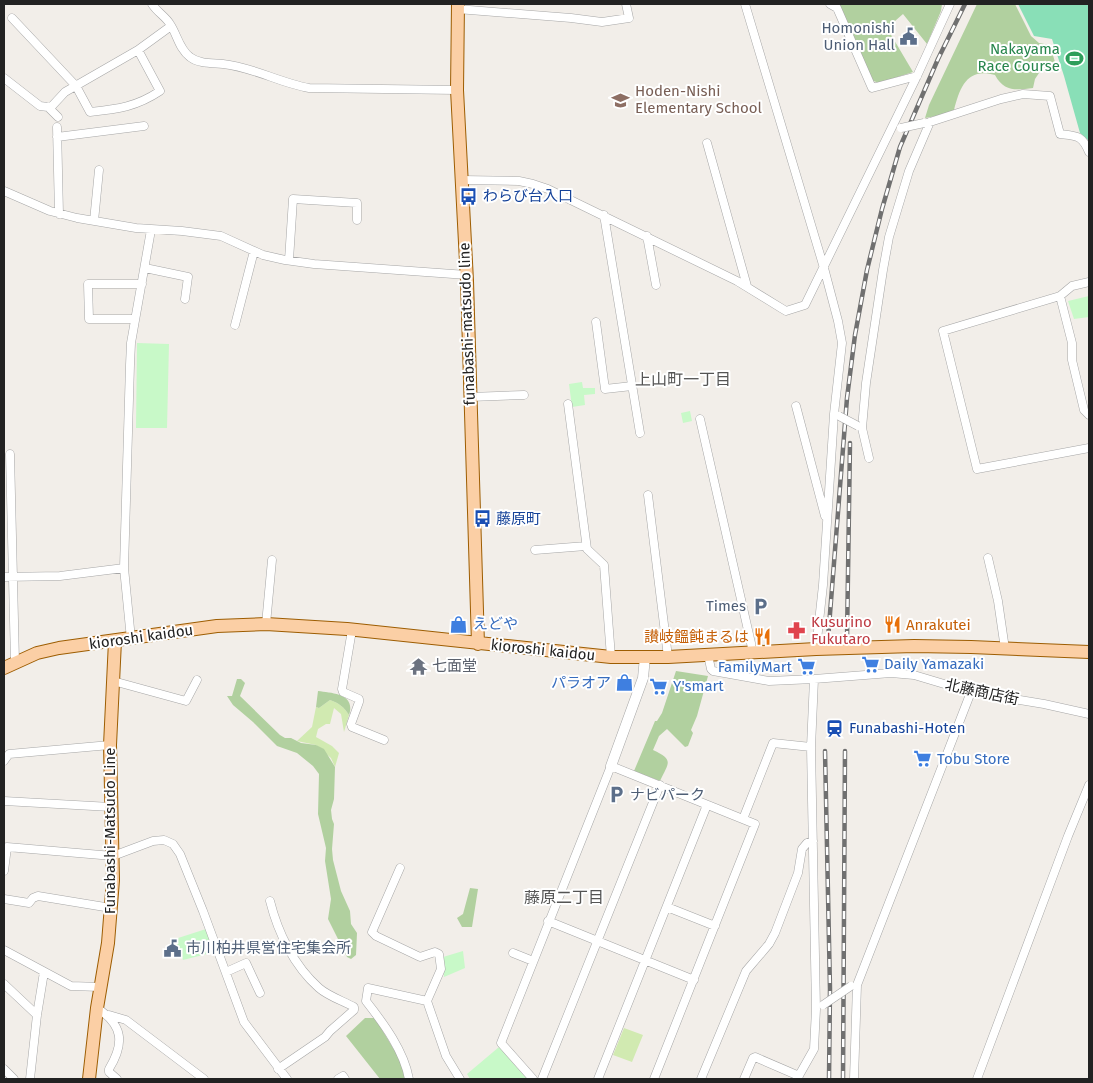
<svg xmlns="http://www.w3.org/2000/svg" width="1093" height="1083" font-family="'Fira Sans','Noto Sans JP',sans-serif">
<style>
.grass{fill:#d1eab1}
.forest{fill:#b1d09f}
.park{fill:#c8f9c8}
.pitch{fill:#89dfb7}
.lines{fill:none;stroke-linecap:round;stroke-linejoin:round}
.minor-casing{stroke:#a6a6a6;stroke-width:9}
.tertiary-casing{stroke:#a6a6a6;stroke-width:11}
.primary-casing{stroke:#9d5d02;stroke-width:14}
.minor{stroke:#fff;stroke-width:8}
.tertiary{stroke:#fff;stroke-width:10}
.primary{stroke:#fbcfa5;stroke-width:12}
.rail-casing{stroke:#707070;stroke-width:4.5}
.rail{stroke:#fff;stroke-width:2.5;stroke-dasharray:8;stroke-linecap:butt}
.minor-bridge-casing{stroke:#a6a6a6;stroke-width:9;stroke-linecap:butt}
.minor-bridge{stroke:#fff;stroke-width:8}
.labels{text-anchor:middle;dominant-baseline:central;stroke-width:4;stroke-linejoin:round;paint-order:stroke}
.service-label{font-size:15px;fill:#4e5e75;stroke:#fff;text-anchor:end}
.leisure-label{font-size:15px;fill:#27864d;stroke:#fff;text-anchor:end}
.education-label{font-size:15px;fill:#785e54;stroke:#fff;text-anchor:start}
.transit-label{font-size:15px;fill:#164399;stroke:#fff;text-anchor:start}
.street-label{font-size:15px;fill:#222;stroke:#fff}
.health-label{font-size:15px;fill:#be3a42;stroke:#fff;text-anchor:start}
.shop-label{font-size:15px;fill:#366cbe;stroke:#fff;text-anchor:start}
.food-label{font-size:15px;fill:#c56008;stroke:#fff;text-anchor:start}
.worship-label{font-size:15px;fill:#5b616d;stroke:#fff;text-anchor:start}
.neighbourhood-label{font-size:16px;fill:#555;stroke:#fff}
</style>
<rect width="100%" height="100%" fill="#f2eee9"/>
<path class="grass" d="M 330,700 C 339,703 344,707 349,715 L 344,732 L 341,714 L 334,708 L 330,724 L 326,724 L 318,729 L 316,737 L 332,746 L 339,753 L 335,767 L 331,758 L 316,745 L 297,741 L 312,727 L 316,707 L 319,708 Z
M 624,1028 L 643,1035 L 632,1062 L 613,1055 Z"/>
<path class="forest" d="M 836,4 L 942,4 L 941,11 L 927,44 L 903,14 L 887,28 L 913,72 L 879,83 L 871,80 Z
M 977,4 L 1015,4 L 1031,36 L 1039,43 L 1050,45 L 1057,69 L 1039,73 L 1035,79 L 1033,88 C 1016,90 1004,92 995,75 C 968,67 960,86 954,110 L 942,115 L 925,118 L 929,105 Z
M 676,671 L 708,676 L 697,716 L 691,730 L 693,733 L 688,746 L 685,747 L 667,729 L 659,736 L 653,750 C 674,760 669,762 660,781 L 634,771 L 655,721 L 657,721 L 662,713 Z
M 237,679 L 241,679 L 245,683 L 240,696 L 280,735 L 285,738 L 291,738 L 301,743 L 316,745 L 324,749 L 335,767 L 334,799 L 331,810 L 332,819 L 334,824 L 332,849 L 333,860 L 341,891 L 350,911 L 351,924 L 357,933 L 356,955 L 351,959 L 347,957 L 328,919 L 331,899 L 325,861 L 326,848 L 318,814 L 319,774 L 313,766 L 297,753 L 277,746 L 253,722 L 233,705 L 227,696 L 232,696 Z
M 318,691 C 333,693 356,694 349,715 C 344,707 339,703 330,700 L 319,708 L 316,707 Z
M 470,888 L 478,889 L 472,927 L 462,927 L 457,918 L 463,914 Z
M 365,1018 L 375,1018 L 402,1063 L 406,1079 L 380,1079 L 346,1036 Z"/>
<path class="park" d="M 1089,296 L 1089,317 L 1074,319 L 1068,301 Z
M 137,343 L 169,344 L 167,428 L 136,428 Z
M 582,382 L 583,388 L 595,388 L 595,394 L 584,395 L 585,405 L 572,407 L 569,384 Z
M 690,411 L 692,421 L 683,423 L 681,413 Z
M 206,929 L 215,952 L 183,960 L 175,939 Z
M 463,951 L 465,968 L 444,977 L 443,957 Z
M 499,1047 L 527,1079 L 470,1079 L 467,1074 Z"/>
<path class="pitch" d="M 1018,4 L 1089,4 L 1089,141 L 1080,133 L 1064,76 L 1052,39 L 1034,36 Z"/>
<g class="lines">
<defs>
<path id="minor" d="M 152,4 C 158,13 165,16 170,24 C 177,34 179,49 190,57 C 199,64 212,63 223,64 C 253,67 280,83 309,88 L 457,90
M 745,4 L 824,268 L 838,321 L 842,343 L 834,414 L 823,585 L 816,649
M 830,4 L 837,8 L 872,88 L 917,76
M 457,9 L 571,18 L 602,22 L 629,18 L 626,4
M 12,18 L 76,86 L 90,112 C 118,109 136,107 160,91 L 138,50
M 4,78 L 40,106 L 48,107 L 52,106 L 65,92 L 138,50 L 171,26
M 48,107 L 58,117
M 927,123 L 1001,99 L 1023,94 L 1050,96 L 1060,134 C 1077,136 1082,135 1089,152
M 57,127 L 59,214
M 57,137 L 144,126
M 707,143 L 747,286
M 462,180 L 519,181 L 533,184 L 548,189 L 737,281 L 781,308 L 786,311 L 805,305 L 917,76 L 950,4
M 4,191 L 50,211 L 77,218 L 136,228 L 182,231 L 221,236 L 263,255 L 285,260 L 314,264 L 467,275
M 604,215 L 640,433
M 94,221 L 99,170
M 647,236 L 656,285
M 289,260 L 293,199 L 357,203 L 357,220
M 145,268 L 188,277 L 185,299
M 1089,282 L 1072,286 L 1060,296 L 943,331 L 977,469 L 1089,448
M 1060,296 L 1072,343 L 1072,360 L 1084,410 L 1089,415
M 135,319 L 89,319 L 88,284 L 142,284
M 596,322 L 605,389 L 632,386
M 235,325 L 254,251
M 470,397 L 524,395
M 568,404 L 587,549 L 604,565 L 611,657
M 796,406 L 825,516
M 700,419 L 753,652
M 10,454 L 15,662
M 869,458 L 862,428 L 866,383 L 883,270 L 889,237 L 909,171 L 930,122
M 648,495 L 668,657
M 535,550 L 586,546
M 988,558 L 998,601 L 1005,649
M 4,577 L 60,576 L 124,568
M 266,624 L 272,560
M 352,630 L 342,689 L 343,692 L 359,699 L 359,702 L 351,724 L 352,727 L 384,740
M 131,639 L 124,568 L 130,365 L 131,343 L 151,230
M 708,655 L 711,669 L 713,671 L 769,681 L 814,679 L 891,673 L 914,675 L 971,692 L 1044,704 L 1089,714
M 113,681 L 186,701 L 197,680
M 4,761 L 9,754 L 110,745
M 4,801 L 111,807
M 743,819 L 773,743 L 811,747
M 400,868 L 372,932 L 376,936 L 420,957 L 435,952 L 439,954 L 441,969 L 427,1001
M 4,871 L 7,847 L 113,856 L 153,841 L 164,840 L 173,844 L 180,854 L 203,911 L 244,1022 L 287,1079
M 4,899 L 29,903 L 33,898 L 38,896 L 111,908
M 270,901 C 278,933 294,966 319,988 C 328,996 343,1001 354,1007 L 354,1010 L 330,1031 L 325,1037 L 278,1069
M 667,907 L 715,926
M 548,921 L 694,980
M 4,950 L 71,986 L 100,987
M 513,953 L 533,961
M 226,972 L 246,963 L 260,993
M 4,984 L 37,1015
M 97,1008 C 123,1025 125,1043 109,1069 L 109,1072 L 117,1079
M 109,1015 L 126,1020 L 204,1079
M 4,1069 L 14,1079
M 30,1079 L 37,1015 L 44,972
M 338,1079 L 343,1076 L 345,1079
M 409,1079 C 404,1051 384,1024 366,1001 L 368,988 L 427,1001 L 446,1056 L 460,1079
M 533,1079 L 501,1043 L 611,766 L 755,824 L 654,1079
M 542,1079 L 660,785
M 598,1079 L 707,805
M 701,1079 L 746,971 L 769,944 L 775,933 L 798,873 L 802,849 L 807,843 L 813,841
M 744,1079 L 753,1058 L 755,1057 L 799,1076
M 797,1079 L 814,1049 L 816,1009 L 811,747 L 814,679
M 854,1079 L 857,985 L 971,692
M 977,1079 L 1068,836 L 1089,785"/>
<path id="tertiary" d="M 611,766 L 643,678 L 645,657"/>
<path id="primary" d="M 458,4 L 457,90 L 467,281 L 478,644
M 4,668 L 37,653 L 59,648 L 217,626 L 266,624 L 347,629 L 611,657 L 668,657 L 816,649 L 914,646 L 971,647 L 1089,652
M 89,1079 L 97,1008 L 108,943 L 113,880 L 110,745 L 115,641"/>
</defs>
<use href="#minor" class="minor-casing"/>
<use href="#tertiary" class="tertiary-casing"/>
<use href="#primary" class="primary-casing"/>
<use href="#minor" class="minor"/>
<use href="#tertiary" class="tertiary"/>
<use href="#primary" class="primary"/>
<defs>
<path id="rail" d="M 828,639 L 847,398 L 855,335 L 867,270 L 882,209 L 900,147 L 938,59 L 965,4
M 847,639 L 850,443
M 825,751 L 830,989 L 829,1079
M 843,1079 L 845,751"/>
</defs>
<use href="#rail" class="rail-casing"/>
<use href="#rail" class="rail"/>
<defs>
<path id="minor-bridge" d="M 901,128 L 924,123
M 839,416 L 858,426
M 823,1005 L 851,986"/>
</defs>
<use href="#minor-bridge" class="minor-bridge-casing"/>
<use href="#minor-bridge" class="minor-bridge"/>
</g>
<defs>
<symbol id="civic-bare" viewBox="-9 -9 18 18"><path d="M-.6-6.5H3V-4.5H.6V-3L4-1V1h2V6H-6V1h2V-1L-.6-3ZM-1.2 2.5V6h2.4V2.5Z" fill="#5c6f8a" stroke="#fff" stroke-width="2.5" paint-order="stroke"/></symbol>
<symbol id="stadium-bare" viewBox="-9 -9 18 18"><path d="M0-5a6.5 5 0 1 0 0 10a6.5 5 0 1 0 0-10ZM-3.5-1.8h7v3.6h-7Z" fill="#2e9e5b" stroke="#fff" stroke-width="2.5" paint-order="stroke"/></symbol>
<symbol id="school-bare" viewBox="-9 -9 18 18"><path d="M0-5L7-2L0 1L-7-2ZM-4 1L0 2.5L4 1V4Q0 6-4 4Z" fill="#8d6e63" stroke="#fff" stroke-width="2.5" paint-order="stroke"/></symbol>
<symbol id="bus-bare" viewBox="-9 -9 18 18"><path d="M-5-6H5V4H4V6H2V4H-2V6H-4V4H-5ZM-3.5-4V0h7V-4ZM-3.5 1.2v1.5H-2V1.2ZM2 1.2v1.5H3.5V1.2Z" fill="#1a4fb4" stroke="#fff" stroke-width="2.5" paint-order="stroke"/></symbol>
<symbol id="parking-bare" viewBox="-9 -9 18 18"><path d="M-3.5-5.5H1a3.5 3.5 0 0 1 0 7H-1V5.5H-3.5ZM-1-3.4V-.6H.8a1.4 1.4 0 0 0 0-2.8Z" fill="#5c6f8a" stroke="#fff" stroke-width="2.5" paint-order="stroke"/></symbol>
<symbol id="shop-bare" viewBox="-9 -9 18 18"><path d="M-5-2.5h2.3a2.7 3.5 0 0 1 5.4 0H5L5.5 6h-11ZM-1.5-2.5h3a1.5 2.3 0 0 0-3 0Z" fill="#3f7fe0" stroke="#fff" stroke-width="2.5" paint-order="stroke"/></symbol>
<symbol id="restaurant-bare" viewBox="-9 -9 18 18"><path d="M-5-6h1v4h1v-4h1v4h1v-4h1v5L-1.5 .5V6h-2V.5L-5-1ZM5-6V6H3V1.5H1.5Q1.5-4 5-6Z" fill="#e8710a" stroke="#fff" stroke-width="2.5" paint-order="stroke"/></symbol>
<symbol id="pharmacy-bare" viewBox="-9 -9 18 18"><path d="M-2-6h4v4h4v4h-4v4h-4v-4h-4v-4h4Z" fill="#e0444e" stroke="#fff" stroke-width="2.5" paint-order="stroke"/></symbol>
<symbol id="supermarket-bare" viewBox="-9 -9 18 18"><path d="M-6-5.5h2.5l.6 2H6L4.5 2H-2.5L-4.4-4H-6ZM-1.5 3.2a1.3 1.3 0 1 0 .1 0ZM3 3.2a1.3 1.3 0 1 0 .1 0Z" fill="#3f7fe0" stroke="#fff" stroke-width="2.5" paint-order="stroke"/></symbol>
<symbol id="temple-bare" viewBox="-9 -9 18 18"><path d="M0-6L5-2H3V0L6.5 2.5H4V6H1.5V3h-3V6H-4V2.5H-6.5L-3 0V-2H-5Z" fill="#6b7280" stroke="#fff" stroke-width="2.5" paint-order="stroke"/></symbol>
<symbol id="station-bare" viewBox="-9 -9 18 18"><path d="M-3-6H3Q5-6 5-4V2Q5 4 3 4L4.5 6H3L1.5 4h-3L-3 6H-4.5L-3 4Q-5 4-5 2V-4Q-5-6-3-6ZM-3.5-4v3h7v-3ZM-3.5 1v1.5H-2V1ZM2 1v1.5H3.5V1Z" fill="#1a4fb4" stroke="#fff" stroke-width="2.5" paint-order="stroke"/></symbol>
</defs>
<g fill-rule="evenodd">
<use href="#civic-bare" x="896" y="24" width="25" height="25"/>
<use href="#stadium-bare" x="1062" y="46" width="25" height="25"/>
<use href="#school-bare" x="608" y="88" width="25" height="25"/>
<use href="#bus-bare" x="456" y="184" width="25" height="25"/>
<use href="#bus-bare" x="470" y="506" width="25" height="25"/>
<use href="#parking-bare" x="748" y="594" width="25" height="25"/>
<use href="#shop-bare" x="446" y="612" width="25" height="25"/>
<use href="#restaurant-bare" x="880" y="612" width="25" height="25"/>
<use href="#pharmacy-bare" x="784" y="618" width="25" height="25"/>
<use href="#restaurant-bare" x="750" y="624" width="25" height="25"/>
<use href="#supermarket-bare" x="858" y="652" width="25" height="25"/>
<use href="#temple-bare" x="406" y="654" width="25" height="25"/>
<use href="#supermarket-bare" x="794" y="654" width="25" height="25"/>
<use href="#shop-bare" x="612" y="670" width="25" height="25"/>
<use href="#supermarket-bare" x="646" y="674" width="25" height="25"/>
<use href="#station-bare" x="822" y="716" width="25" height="25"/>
<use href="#supermarket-bare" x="910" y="746" width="25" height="25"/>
<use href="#parking-bare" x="604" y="782" width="25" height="25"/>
<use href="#civic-bare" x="160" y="936" width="25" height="25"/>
</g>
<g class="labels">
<g class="service-label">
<text x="895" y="28">Homonishi<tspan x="895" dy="17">Union Hall</tspan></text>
<text x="746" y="606">Times</text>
<text x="630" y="795" text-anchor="start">ナビパーク</text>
<text x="186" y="948" text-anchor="start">市川柏井県営住宅集会所</text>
</g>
<g class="leisure-label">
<text x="1060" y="49">Nakayama<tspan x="1060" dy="17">Race Course</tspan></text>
</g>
<g class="education-label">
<text x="635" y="91">Hoden-Nishi<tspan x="635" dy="17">Elementary School</tspan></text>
</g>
<g class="transit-label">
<text x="483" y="196">わらび台入口</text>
<text x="496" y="519">藤原町</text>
<text x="849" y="728">Funabashi-Hoten</text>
</g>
<g class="street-label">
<text transform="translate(467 324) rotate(-92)">funabashi-matsudo line</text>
<text transform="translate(141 637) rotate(-8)">kioroshi kaidou</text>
<text transform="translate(543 650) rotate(6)">kioroshi kaidou</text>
<text transform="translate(982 692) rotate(12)">北藤商店街</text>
<text transform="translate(110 831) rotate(-90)">Funabashi-Matsudo Line</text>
</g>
<g class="health-label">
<text x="811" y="622">Kusurino<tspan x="811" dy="17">Fukutaro</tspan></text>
</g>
<g class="shop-label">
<text x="473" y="624">えどや</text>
<text x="884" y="664">Daily Yamazaki</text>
<text x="792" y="667" text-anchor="end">FamilyMart</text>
<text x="611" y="683" text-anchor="end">パラオア</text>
<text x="673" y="686">Y'smart</text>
<text x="937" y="759">Tobu Store</text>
</g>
<g class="food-label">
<text x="906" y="625">Anrakutei</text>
<text x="749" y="637" text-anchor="end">讃岐饂飩まるは</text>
</g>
<g class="worship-label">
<text x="432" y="666">七面堂</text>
</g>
<g class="neighbourhood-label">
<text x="683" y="379">上山町一丁目</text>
<text x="564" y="897">藤原二丁目</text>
</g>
</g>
<rect width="1093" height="1083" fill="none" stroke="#222222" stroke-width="10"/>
</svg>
